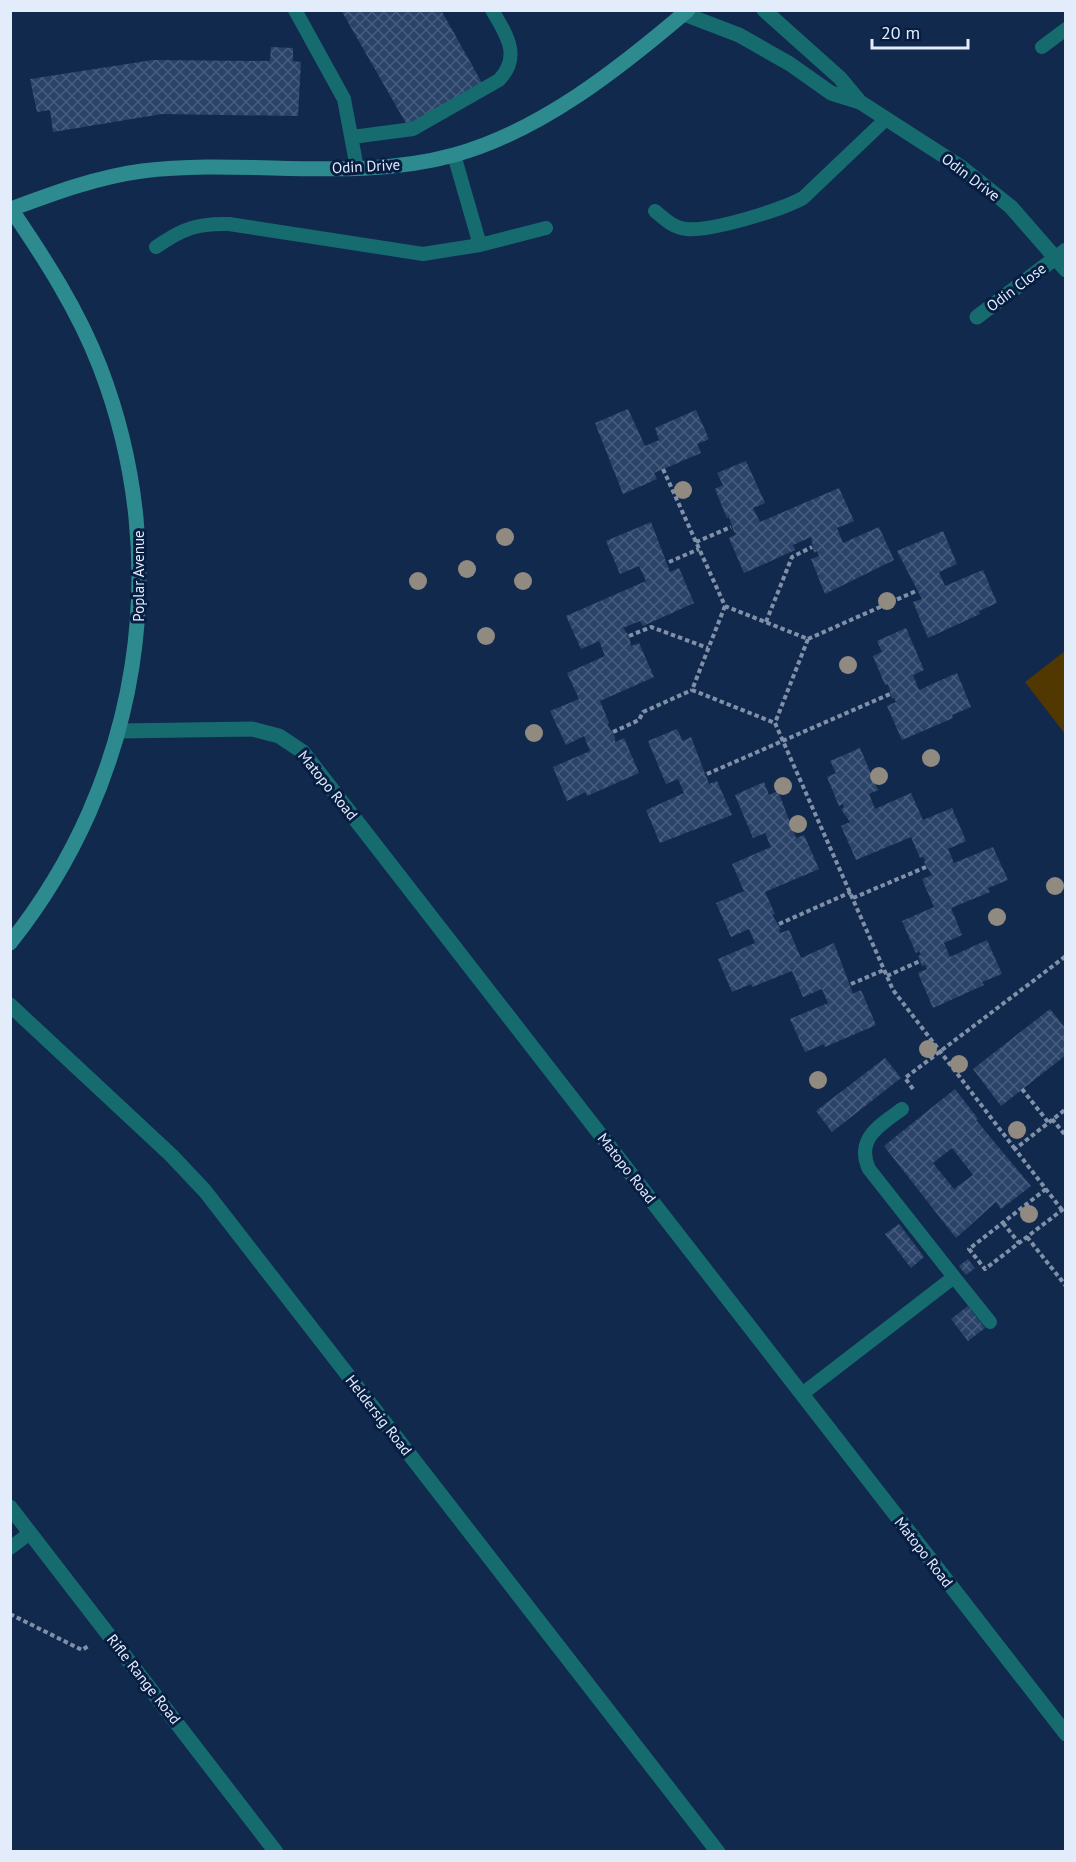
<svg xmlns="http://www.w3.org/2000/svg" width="1076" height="1862" font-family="'PT Sans',sans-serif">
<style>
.garden{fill:#513700}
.building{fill:url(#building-cross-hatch);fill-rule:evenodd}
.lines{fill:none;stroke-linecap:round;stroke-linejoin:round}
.path{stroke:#8090a9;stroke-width:4;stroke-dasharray:4.5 3;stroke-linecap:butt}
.lane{stroke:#166b6f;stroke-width:14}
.street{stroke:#166b6f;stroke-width:15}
.secondary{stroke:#2d8b8f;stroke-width:15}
.tree{fill:#918a80}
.labels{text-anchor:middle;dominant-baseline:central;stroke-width:6;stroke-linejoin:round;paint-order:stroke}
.street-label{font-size:15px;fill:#e3ecfb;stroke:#071e42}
</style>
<defs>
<pattern id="building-cross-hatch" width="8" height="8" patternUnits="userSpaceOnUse" patternTransform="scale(1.5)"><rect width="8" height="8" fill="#2a4369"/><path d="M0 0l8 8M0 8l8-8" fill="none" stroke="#495e7f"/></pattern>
</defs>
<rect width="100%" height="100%" fill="#11294d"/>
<path class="garden" d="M 1065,651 L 1065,734 L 1025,682 Z"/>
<path class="building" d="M 341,10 L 441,10 L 482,83 L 407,125 Z
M 271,47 L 293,48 L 293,61 L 301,62 L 298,116 L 162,114 L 53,132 L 50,110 L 37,112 L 30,79 L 153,60 L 270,61 Z
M 628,409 L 645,446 L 659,440 L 655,428 L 696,410 L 709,439 L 697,444 L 701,453 L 654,473 L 657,479 L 623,494 L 595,423 Z
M 746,461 L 765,503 L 753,508 L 760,522 L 839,488 L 854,521 L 837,528 L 843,543 L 879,527 L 894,560 L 825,594 L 811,559 L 819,556 L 817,551 L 814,553 L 811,537 L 793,545 L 795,550 L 744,573 L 729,538 L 737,534 L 734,532 L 729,517 L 727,518 L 715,489 L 723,485 L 717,473 Z
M 651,522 L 670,572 L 679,568 L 694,603 L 643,626 L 640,621 L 623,628 L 629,636 L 631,646 L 639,643 L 654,677 L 600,701 L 609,723 L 607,724 L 615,737 L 615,742 L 624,738 L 639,773 L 587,796 L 586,792 L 567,801 L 553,767 L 590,751 L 584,736 L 566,745 L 550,711 L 579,699 L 567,673 L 605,656 L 599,641 L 581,649 L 566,616 L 646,581 L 639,566 L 620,574 L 606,541 Z
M 943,531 L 957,564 L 939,572 L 945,586 L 983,570 L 997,603 L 979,611 L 980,614 L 928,638 L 913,602 L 922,599 L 897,551 Z
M 906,628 L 924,670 L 913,675 L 919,690 L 957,673 L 971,707 L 952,715 L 953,718 L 902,740 L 887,706 L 896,702 L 894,698 L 892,699 L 888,684 L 885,685 L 873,656 L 882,652 L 877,641 Z
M 677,729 L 683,741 L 691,737 L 709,784 L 717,781 L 732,815 L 660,843 L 646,810 L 684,793 L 678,779 L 666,784 L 648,741 Z
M 860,748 L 878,790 L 869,794 L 875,809 L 911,793 L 923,820 L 952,808 L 966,841 L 948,849 L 954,863 L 993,847 L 1008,880 L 988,888 L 990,892 L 951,908 L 962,935 L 944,943 L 950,957 L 987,940 L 1002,974 L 982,982 L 984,985 L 933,1008 L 918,973 L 927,969 L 925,965 L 922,966 L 918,956 L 921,955 L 919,951 L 916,953 L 902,921 L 934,907 L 922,879 L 932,875 L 924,862 L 925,861 L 924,857 L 920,858 L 911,837 L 856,860 L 841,826 L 850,822 L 841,809 L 844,808 L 843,804 L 839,806 L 827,777 L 836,773 L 830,761 Z
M 764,782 L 769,795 L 778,791 L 796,838 L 804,835 L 819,869 L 765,892 L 775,914 L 772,915 L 781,929 L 779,930 L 780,933 L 789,930 L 801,958 L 834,943 L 853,994 L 861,990 L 876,1025 L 825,1047 L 824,1044 L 805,1052 L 790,1019 L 828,1003 L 822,989 L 803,997 L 792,971 L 752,987 L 751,984 L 732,992 L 718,959 L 755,943 L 749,929 L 731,937 L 716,903 L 744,891 L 732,864 L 771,847 L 765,833 L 753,838 L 735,795 Z
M 1050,1009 L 1066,1029 L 1066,1055 L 1001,1106 L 973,1069 Z
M 885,1058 L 901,1078 L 832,1132 L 816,1111 Z
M 955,1089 L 978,1119 L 976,1120 L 1031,1186 L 1001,1209 L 996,1202 L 956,1238 L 884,1146 ZM 952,1148 L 973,1175 L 954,1189 L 933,1163 Z
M 899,1224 L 924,1257 L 911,1268 L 885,1234 Z
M 968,1259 L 975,1268 L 966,1275 L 959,1266 Z
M 968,1306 L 985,1328 L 968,1341 L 951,1319 Z"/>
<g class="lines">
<path class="path" d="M 663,469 L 725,606 L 808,639 L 775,723 L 893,990 L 1015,1149
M 696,542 L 731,527
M 669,562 L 699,549
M 725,606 L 692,690 L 775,723
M 766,622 L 792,557 L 812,547
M 629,636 L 651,627 L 708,648
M 808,639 L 916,591
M 613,732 L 639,720 L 643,712 L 692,690
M 707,774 L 890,694
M 853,898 L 926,867
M 779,924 L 851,892
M 887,976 L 920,961
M 851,984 L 884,970
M 913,1089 L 905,1078 L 1066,956
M 1022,1089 L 1048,1122
M 1052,1119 L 1066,1136
M 1046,1189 L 969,1249 L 985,1269 L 1066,1207
M 1062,1210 L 1015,1149 L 1066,1109
M 1003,1223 L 1019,1243
M 1027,1237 L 1066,1286
M 10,1614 L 82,1650 L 90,1645"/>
<path class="lane" d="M 295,10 L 344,99 L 357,168
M 1042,47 L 1066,29
M 352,137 L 413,129 L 499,80 C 522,56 506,34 492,10
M 454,155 L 480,245
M 655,211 C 665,219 673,228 686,229 C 710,232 781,210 803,198 L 886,119
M 156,247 C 182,229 197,223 229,224 L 423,254 L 480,245 L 546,228
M 902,1109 C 880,1125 855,1139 869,1169 L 954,1277
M 802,1394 L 954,1277 L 990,1322
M 10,1548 L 30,1533"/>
<path class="street" d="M 764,10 L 840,78 L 860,102
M 684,14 L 739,35 L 790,64 L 831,93 L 860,102 L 961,167 L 1011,207 L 1066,270
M 977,317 L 1066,250
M 120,731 L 252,729 L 279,736 L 303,752 L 1066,1734
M 10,1005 L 171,1155 L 205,1191 L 718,1852
M 10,1507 L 276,1852"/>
<path class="secondary" d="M 10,943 C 140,780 175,562 100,367 C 78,310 45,259 11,209 C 54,193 97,177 142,171 C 245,158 352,183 454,155 C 541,131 620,68 688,10"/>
</g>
<g class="tree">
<circle cx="683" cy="490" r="9"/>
<circle cx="505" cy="537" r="9"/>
<circle cx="467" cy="569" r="9"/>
<circle cx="418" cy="581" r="9"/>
<circle cx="523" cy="581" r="9"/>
<circle cx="887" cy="601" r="9"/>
<circle cx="486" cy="636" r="9"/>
<circle cx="848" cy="665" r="9"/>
<circle cx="534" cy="733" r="9"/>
<circle cx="931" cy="758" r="9"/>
<circle cx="879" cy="776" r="9"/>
<circle cx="783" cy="786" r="9"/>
<circle cx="798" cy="824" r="9"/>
<circle cx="1055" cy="886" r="9"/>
<circle cx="997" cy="917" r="9"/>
<circle cx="928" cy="1049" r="9"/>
<circle cx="959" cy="1064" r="9"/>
<circle cx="818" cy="1080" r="9"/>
<circle cx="1017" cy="1130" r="9"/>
<circle cx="1029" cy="1214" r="9"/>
</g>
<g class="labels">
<g class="street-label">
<text transform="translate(366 166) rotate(-3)">Odin Drive</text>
<text transform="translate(971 177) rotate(37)">Odin Drive</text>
<text transform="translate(1016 287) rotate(-37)">Odin Close</text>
<text transform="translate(138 576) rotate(-90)">Poplar Avenue</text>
<text transform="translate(328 785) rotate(51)">Matopo Road</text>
<text transform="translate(627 1168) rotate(52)">Matopo Road</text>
<text transform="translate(379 1415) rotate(52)">Heldersig Road</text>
<text transform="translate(924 1552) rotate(52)">Matopo Road</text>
<text transform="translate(144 1679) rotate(52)">Rifle Range Road</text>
</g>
</g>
<rect width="1076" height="1862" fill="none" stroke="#e3ecfb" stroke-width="24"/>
<path d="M872 39v9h96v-9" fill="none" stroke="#e3ecfb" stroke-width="3"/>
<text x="881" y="39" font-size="18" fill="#e3ecfb" stroke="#071e42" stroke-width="4.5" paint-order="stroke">20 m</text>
</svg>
